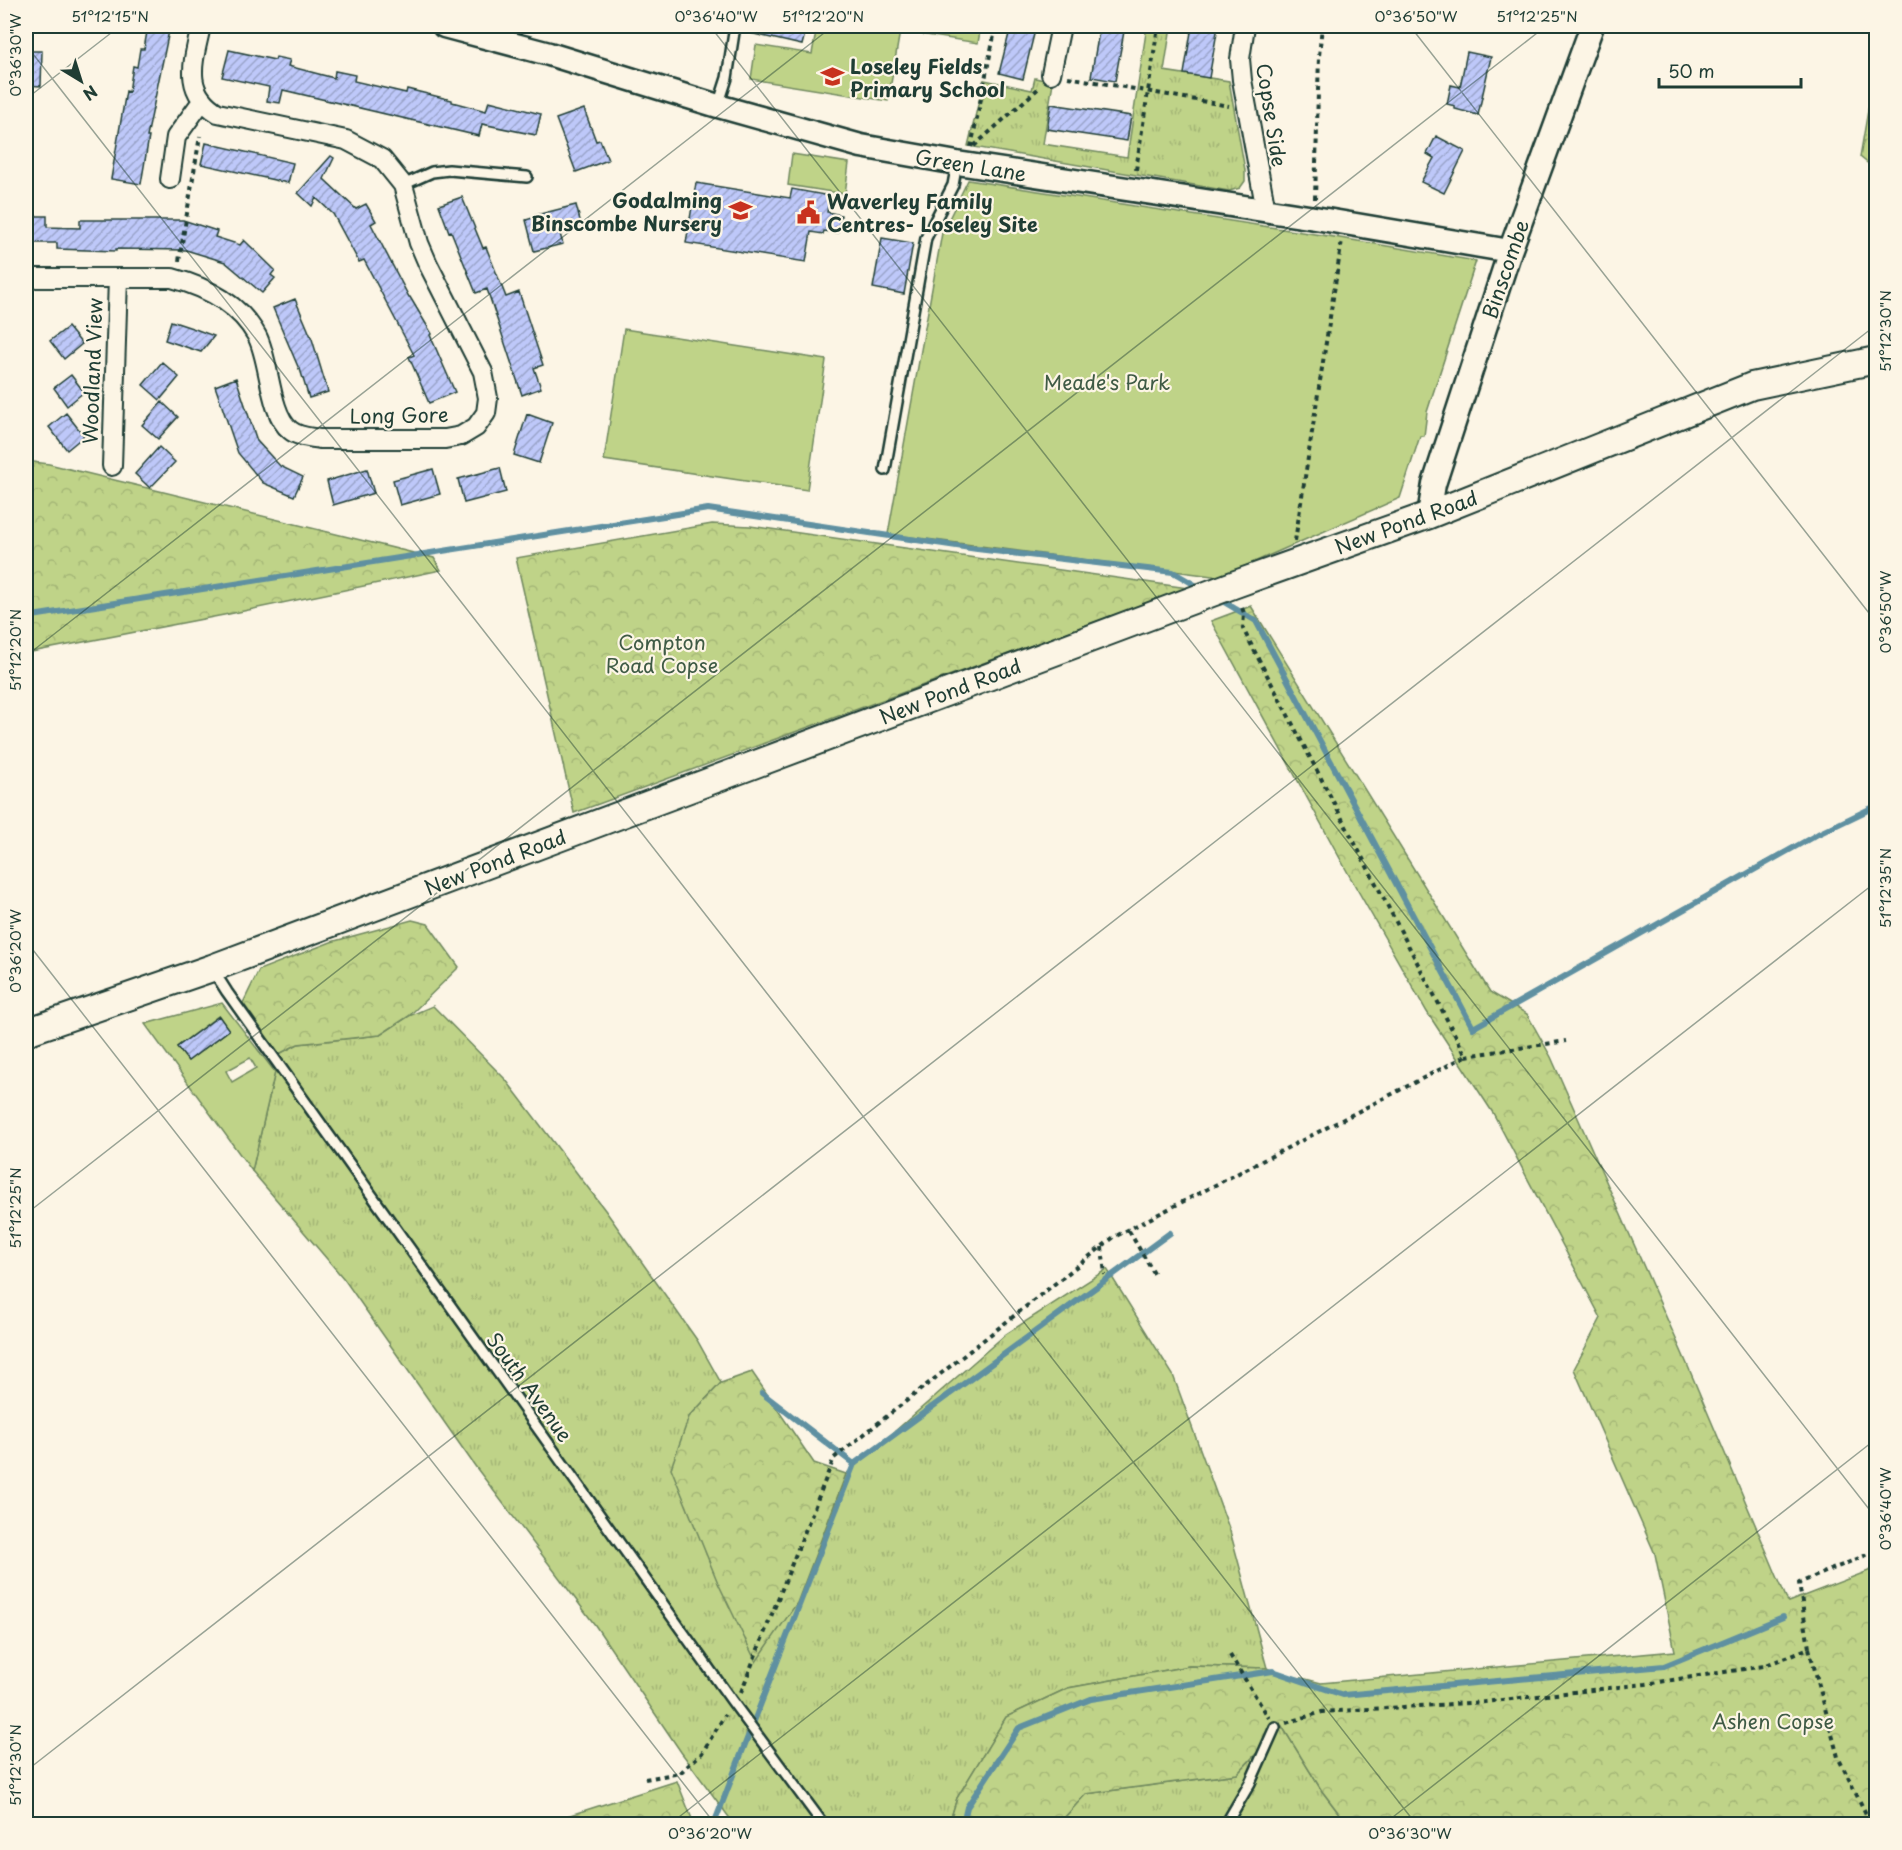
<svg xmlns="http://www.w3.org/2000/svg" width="1902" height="1850" font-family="'Playpen Sans',sans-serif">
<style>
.grass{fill:url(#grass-tufts);stroke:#6f885e;stroke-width:1.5}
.forest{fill:url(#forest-crowns);stroke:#6f885e;stroke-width:1.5}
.green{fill:#bfd388;stroke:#6f885e;stroke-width:1.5;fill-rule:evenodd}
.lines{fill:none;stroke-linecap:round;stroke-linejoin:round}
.stream{stroke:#5e90a1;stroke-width:6}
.building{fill:url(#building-hatch);stroke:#1f3d34;stroke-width:1.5}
.service-casing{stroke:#1f3d34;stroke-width:14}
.minor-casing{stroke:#1f3d34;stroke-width:22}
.tertiary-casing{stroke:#1f3d34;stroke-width:27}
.secondary-casing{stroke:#1f3d34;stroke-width:30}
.path{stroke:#1f3d34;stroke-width:4;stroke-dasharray:4.5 4.5;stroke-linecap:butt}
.service{stroke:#fcf5e5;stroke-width:9}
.minor{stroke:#fcf5e5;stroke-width:18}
.tertiary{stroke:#fcf5e5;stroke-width:22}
.secondary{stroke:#fcf5e5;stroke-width:26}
.ticks{fill:none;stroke:#1f3d34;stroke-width:1.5;stroke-opacity:0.45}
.labels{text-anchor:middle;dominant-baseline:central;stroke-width:4.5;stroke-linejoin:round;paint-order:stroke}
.poi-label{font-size:20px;font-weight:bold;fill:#1f3d34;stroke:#fcf5e5;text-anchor:start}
.street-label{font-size:20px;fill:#1f3d34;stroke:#fcf5e5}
.park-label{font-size:20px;fill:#3f5b45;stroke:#fcf5e5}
.neatline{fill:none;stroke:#1f3d34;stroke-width:2}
.ticks-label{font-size:15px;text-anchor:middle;fill:#1f3d34}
</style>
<defs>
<pattern id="grass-tufts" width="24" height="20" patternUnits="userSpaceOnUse" patternTransform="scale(1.5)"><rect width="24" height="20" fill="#bfd388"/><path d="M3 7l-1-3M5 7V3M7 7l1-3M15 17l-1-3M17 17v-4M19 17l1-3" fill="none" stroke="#a4b676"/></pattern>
<pattern id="forest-crowns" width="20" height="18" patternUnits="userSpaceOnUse" patternTransform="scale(1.5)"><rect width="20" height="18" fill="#bfd388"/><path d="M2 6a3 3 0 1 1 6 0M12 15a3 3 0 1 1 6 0" fill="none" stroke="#a4b676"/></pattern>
<pattern id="building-hatch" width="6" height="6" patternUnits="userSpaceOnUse" patternTransform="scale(1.5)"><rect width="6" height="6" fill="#bec8f9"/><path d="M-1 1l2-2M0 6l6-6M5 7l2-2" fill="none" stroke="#9aa4ca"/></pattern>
</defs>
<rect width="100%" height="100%" fill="#fcf5e5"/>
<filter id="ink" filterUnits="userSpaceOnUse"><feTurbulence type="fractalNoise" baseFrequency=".0167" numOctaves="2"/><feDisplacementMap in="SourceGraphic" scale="12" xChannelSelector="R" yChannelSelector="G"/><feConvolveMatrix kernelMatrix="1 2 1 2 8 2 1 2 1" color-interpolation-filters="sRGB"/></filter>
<g filter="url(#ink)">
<path class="grass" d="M 1147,26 L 1171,26 L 1164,71 L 1229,81 L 1245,170 L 1245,181 L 1240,188 L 1229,191 L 968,146 L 984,80 L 1032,90 L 1035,78 L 1053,82 L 1043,144 L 1127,157 Z
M 433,1006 L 506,1080 L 605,1210 L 697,1340 L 721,1383 L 689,1417 L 797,1603 L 846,1474 L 1006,1334 L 1107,1269 L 1173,1375 L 1230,1531 L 1267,1668 L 1189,1666 L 1068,1688 L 1006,1717 L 957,1798 L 949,1824 L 734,1824 L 681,1752 L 595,1625 L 475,1466 L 344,1279 L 252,1171 L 279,1054 L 298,1044 L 380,1035 L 409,1016 Z
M 1282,1726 L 1322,1791 L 1347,1824 L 1062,1824 L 1064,1818 L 1085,1794 L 1237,1774 Z"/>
<path class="forest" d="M 1876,64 L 1876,170 L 1860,157 Z
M 26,461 L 49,464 L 434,558 L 441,570 L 229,614 L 26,653 Z
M 712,524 L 750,526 L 1188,588 L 574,813 L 516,558 Z
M 1251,606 L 1490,992 L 1527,1014 L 1551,1057 L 1687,1364 L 1788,1602 L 1876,1568 L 1876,1824 L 1347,1824 L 1322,1791 L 1282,1726 L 1237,1774 L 1086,1794 L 1064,1818 L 1062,1824 L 949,1824 L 957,1798 L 1006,1717 L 1068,1688 L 1189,1666 L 1267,1668 L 1284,1676 L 1302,1678 L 1321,1683 L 1675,1651 L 1655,1554 L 1574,1369 L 1601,1318 L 1493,1113 L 1427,1012 L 1349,875 L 1211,621 Z
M 412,920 L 428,924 L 459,967 L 409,1016 L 380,1035 L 298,1044 L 279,1054 L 243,1003 L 259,970 L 331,942 Z
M 752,1372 L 814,1463 L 846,1474 L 797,1603 L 756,1662 L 718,1583 L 671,1468 L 689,1417 L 721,1383 Z
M 677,1781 L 694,1824 L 541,1824 L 542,1824 Z"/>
<path class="green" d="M 817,26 L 981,26 L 978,43 L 900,31 L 888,101 L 751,79 L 756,45 L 812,54 Z
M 792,154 L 849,163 L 845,194 L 788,185 Z
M 968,180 L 1334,237 L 1476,261 L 1427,412 L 1424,436 L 1420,436 L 1400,498 L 1220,577 L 888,534 L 942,233 Z
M 624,329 L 826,360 L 807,490 L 604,460 Z
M 222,1003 L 275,1072 L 252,1171 L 145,1024 ZM 218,1016 L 229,1030 L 188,1061 L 177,1047 ZM 250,1058 L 256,1068 L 232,1082 L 226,1071 Z"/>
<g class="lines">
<path class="stream" d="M 1219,599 L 1256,621 L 1473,1028 L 1818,834 L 1876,806
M 26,617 L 708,509 L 977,549 L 1173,572 L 1202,589
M 762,1393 L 854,1464
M 714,1824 L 854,1464 L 1170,1233
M 963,1824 L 967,1807 L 1019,1728 L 1091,1699 L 1273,1671 L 1343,1695 L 1664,1666 L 1783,1617"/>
</g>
<path class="building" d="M 148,26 L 170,26 L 147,137 L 149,137 L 141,184 L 111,179 L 126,91 L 129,92 L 133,66 L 137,67 L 140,49 L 144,49 Z
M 745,26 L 807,26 L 802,45 L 745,32 Z
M 1011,26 L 1036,26 L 1023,79 L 999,73 Z
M 1100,26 L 1125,26 L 1115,81 L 1091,77 Z
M 1192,26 L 1218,26 L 1209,78 L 1184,74 Z
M 229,50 L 275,60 L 276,57 L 290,60 L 288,66 L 334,78 L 335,71 L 355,75 L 354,81 L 406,93 L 407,89 L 452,100 L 452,102 L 486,111 L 489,101 L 541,114 L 536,135 L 482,124 L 479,136 L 283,90 L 280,103 L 267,101 L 269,87 L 222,77 Z
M 26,51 L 42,51 L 41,86 L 26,85 Z
M 1467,52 L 1491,57 L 1478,115 L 1455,109 L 1455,106 L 1447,104 L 1451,85 L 1460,87 Z
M 1051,104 L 1131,116 L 1127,141 L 1047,129 Z
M 584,109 L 596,141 L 600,140 L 608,160 L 576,172 L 556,119 Z
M 1436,136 L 1465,151 L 1444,193 L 1421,182 L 1434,158 L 1427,154 Z
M 206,143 L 293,163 L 288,183 L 201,164 Z
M 331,156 L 334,158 L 324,179 L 356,209 L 366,204 L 376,221 L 371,224 L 409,297 L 410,297 L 432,334 L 430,335 L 455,392 L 429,403 L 409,357 L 414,355 L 364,260 L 359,262 L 333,214 L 316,198 L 312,206 L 298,193 Z
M 696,183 L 790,198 L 792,189 L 830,196 L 827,212 L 841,215 L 838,233 L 824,231 L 823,234 L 811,232 L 806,262 L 686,243 Z
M 462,197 L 483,248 L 486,247 L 506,297 L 519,292 L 543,365 L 534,368 L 541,388 L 522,395 L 487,289 L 476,293 L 451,231 L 449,232 L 439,205 Z
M 576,205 L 582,228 L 560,234 L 563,244 L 534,251 L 526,220 L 536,217 L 536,215 Z
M 26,216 L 47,216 L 47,227 L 80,228 L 80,220 L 183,220 L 217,231 L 215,237 L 240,245 L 244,240 L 275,270 L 271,275 L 275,278 L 262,293 L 225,262 L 186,250 L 116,249 L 116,251 L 57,249 L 57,243 L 26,243 Z
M 882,238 L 913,243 L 904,294 L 873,288 Z
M 295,299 L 312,339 L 328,392 L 309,398 L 300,369 L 299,369 L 273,308 Z
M 171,321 L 195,329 L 214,336 L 201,352 L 165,340 Z
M 68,327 L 82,344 L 64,359 L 50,341 Z
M 162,362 L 179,377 L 160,400 L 143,385 Z
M 71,375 L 84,392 L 67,406 L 54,388 Z
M 236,378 L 257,441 L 280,466 L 303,477 L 294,496 L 263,483 L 238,453 L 215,386 Z
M 162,402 L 178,417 L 158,439 L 142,425 Z
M 66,413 L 84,436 L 67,450 L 49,427 Z
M 527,414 L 552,423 L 539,463 L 514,455 Z
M 159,447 L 175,462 L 150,488 L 135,474 Z
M 500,468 L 506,492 L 464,503 L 458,479 Z
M 367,469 L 374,493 L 333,505 L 327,481 Z
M 433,469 L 440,494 L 400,505 L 393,480 Z
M 219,1016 L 229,1030 L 188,1061 L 177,1047 Z"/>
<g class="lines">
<defs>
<path id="service" d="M 718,106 L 727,78 L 735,26
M 403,185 L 432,172 L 449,170 L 527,177
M 885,470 L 926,238 L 953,185 L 957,163
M 213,970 L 227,992 L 732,1701 L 823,1824
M 1226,1824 L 1250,1783 L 1275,1727"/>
<path id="minor" d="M 1245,26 L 1240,59 L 1242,80 L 1266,211
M 1051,74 L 1061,26
M 170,179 L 176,137 L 202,101
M 26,278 L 172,278 C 206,287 239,303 257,336 C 270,360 269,413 290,430 C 298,437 310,437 320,439 L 445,439 L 461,436 L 476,427 L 486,413 L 488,398 L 483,372 L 428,264 L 419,243 L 403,185 L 382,159 L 346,140 L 218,113 C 181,91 194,60 201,26
M 112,466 L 118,278"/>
<path id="tertiary" d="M 444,26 L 549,54 L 718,106 L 861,146 L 957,163 L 1315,218 L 1510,251
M 1429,515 L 1434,484 L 1510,251 L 1592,26"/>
<path id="secondary" d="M 26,1032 L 212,968 L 1233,585 L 1429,515 L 1752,386 L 1876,360"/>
</defs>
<use href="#service" class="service-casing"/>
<use href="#minor" class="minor-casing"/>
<use href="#tertiary" class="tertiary-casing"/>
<use href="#secondary" class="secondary-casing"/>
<path class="path" d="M 1068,77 L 1229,106
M 974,146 L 1040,87
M 971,147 L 996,26
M 1136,170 L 1158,26
M 1315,199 L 1319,56 L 1322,26
M 179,261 L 200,136
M 1295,541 L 1342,240
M 1466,1056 L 1566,1041
M 1129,1231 L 1156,1277
M 1102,1247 L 1105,1275
M 1809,1648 L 1838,1757 L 1871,1824
M 1230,1655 L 1269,1718
M 741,1692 L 834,1458 L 1114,1237 L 1466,1056 L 1243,629 L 1244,613 L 1241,605
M 1286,1723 L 1322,1712 L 1485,1702 L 1646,1684 L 1764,1666 L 1809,1648 L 1799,1583 L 1876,1551
M 645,1779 L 680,1773 L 702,1753 L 725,1715"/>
<use href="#service" class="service"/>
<use href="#minor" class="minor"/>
<use href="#tertiary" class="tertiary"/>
<use href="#secondary" class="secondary"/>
</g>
</g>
<path class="ticks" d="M 710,26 L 1876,1518M 1410,26 L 1876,622M 26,45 L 1416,1824M 26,99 L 120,26M 26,656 L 833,26M 26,941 L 715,1824M 26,1214 L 1546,26M 26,1771 L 1876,325M 670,1824 L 1876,882M 1384,1824 L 1876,1439"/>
<defs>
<symbol id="school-bare" viewBox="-9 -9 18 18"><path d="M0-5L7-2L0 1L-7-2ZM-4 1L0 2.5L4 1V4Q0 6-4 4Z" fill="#c8321e" stroke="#fcf5e5" stroke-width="2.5" paint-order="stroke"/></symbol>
<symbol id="civic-bare" viewBox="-9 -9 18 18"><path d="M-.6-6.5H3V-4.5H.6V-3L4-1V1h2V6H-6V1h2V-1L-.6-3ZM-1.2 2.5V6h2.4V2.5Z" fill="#c8321e" stroke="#fcf5e5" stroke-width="2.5" paint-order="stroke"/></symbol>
</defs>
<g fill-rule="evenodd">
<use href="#school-bare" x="816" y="60" width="33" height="33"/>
<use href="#school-bare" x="724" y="194" width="33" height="33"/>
<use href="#civic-bare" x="792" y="196" width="33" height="33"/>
</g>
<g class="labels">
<g class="poi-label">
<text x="850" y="66">Loseley Fields<tspan x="850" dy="23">Primary School</tspan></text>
<text x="722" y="200" text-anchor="end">Godalming<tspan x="722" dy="23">Binscombe Nursery</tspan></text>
<text x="827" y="201">Waverley Family<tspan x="827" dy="23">Centres- Loseley Site</tspan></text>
</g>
<g class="street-label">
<text transform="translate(1272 115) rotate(81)">Copse Side</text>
<text transform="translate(971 165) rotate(9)">Green Lane</text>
<text transform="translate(1505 269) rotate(-71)">Binscombe</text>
<text transform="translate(92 371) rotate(-88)">Woodland View</text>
<text transform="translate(399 415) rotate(-1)">Long Gore</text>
<text transform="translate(1406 522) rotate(-20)">New Pond Road</text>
<text transform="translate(950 691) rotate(-21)">New Pond Road</text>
<text transform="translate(495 862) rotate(-21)">New Pond Road</text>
<text transform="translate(530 1387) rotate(54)">South Avenue</text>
</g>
<g class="park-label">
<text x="1107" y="382">Meade's Park</text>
<text x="662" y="642">Compton<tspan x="662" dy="23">Road Copse</tspan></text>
<text x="1773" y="1721">Ashen Copse</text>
</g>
</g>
<rect width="1902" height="1850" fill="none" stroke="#fcf5e5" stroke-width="66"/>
<g transform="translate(81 81) rotate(142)" stroke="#fcf5e5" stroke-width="4.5" paint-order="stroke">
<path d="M0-4.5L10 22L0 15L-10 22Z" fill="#1f3d34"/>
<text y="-9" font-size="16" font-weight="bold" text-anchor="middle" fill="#1f3d34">N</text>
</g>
<path d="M1659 78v9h142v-9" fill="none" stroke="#1f3d34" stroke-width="3"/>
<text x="1668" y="78" font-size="18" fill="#1f3d34" stroke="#fcf5e5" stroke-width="4.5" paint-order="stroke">50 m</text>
<rect x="33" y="33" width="1836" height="1784" class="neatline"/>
<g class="ticks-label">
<text x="110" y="22">51°12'15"N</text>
<text x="716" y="22">0°36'40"W</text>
<text x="823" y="22">51°12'20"N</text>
<text x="1416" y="22">0°36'50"W</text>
<text x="1537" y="22">51°12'25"N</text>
<text transform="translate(16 55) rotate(-90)" y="5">0°36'30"W</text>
<text transform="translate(1886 331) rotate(-90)" y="5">51°12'30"N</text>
<text transform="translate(1886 612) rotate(-90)" y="5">0°36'50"W</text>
<text transform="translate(16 650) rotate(-90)" y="5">51°12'20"N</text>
<text transform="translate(1886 888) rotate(-90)" y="5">51°12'35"N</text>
<text transform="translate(16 951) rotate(-90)" y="5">0°36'20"W</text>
<text transform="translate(16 1208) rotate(-90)" y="5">51°12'25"N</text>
<text transform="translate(1886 1509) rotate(-90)" y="5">0°36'40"W</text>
<text transform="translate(16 1765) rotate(-90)" y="5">51°12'30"N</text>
<text x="710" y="1839">0°36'20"W</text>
<text x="1410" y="1839">0°36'30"W</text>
</g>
</svg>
